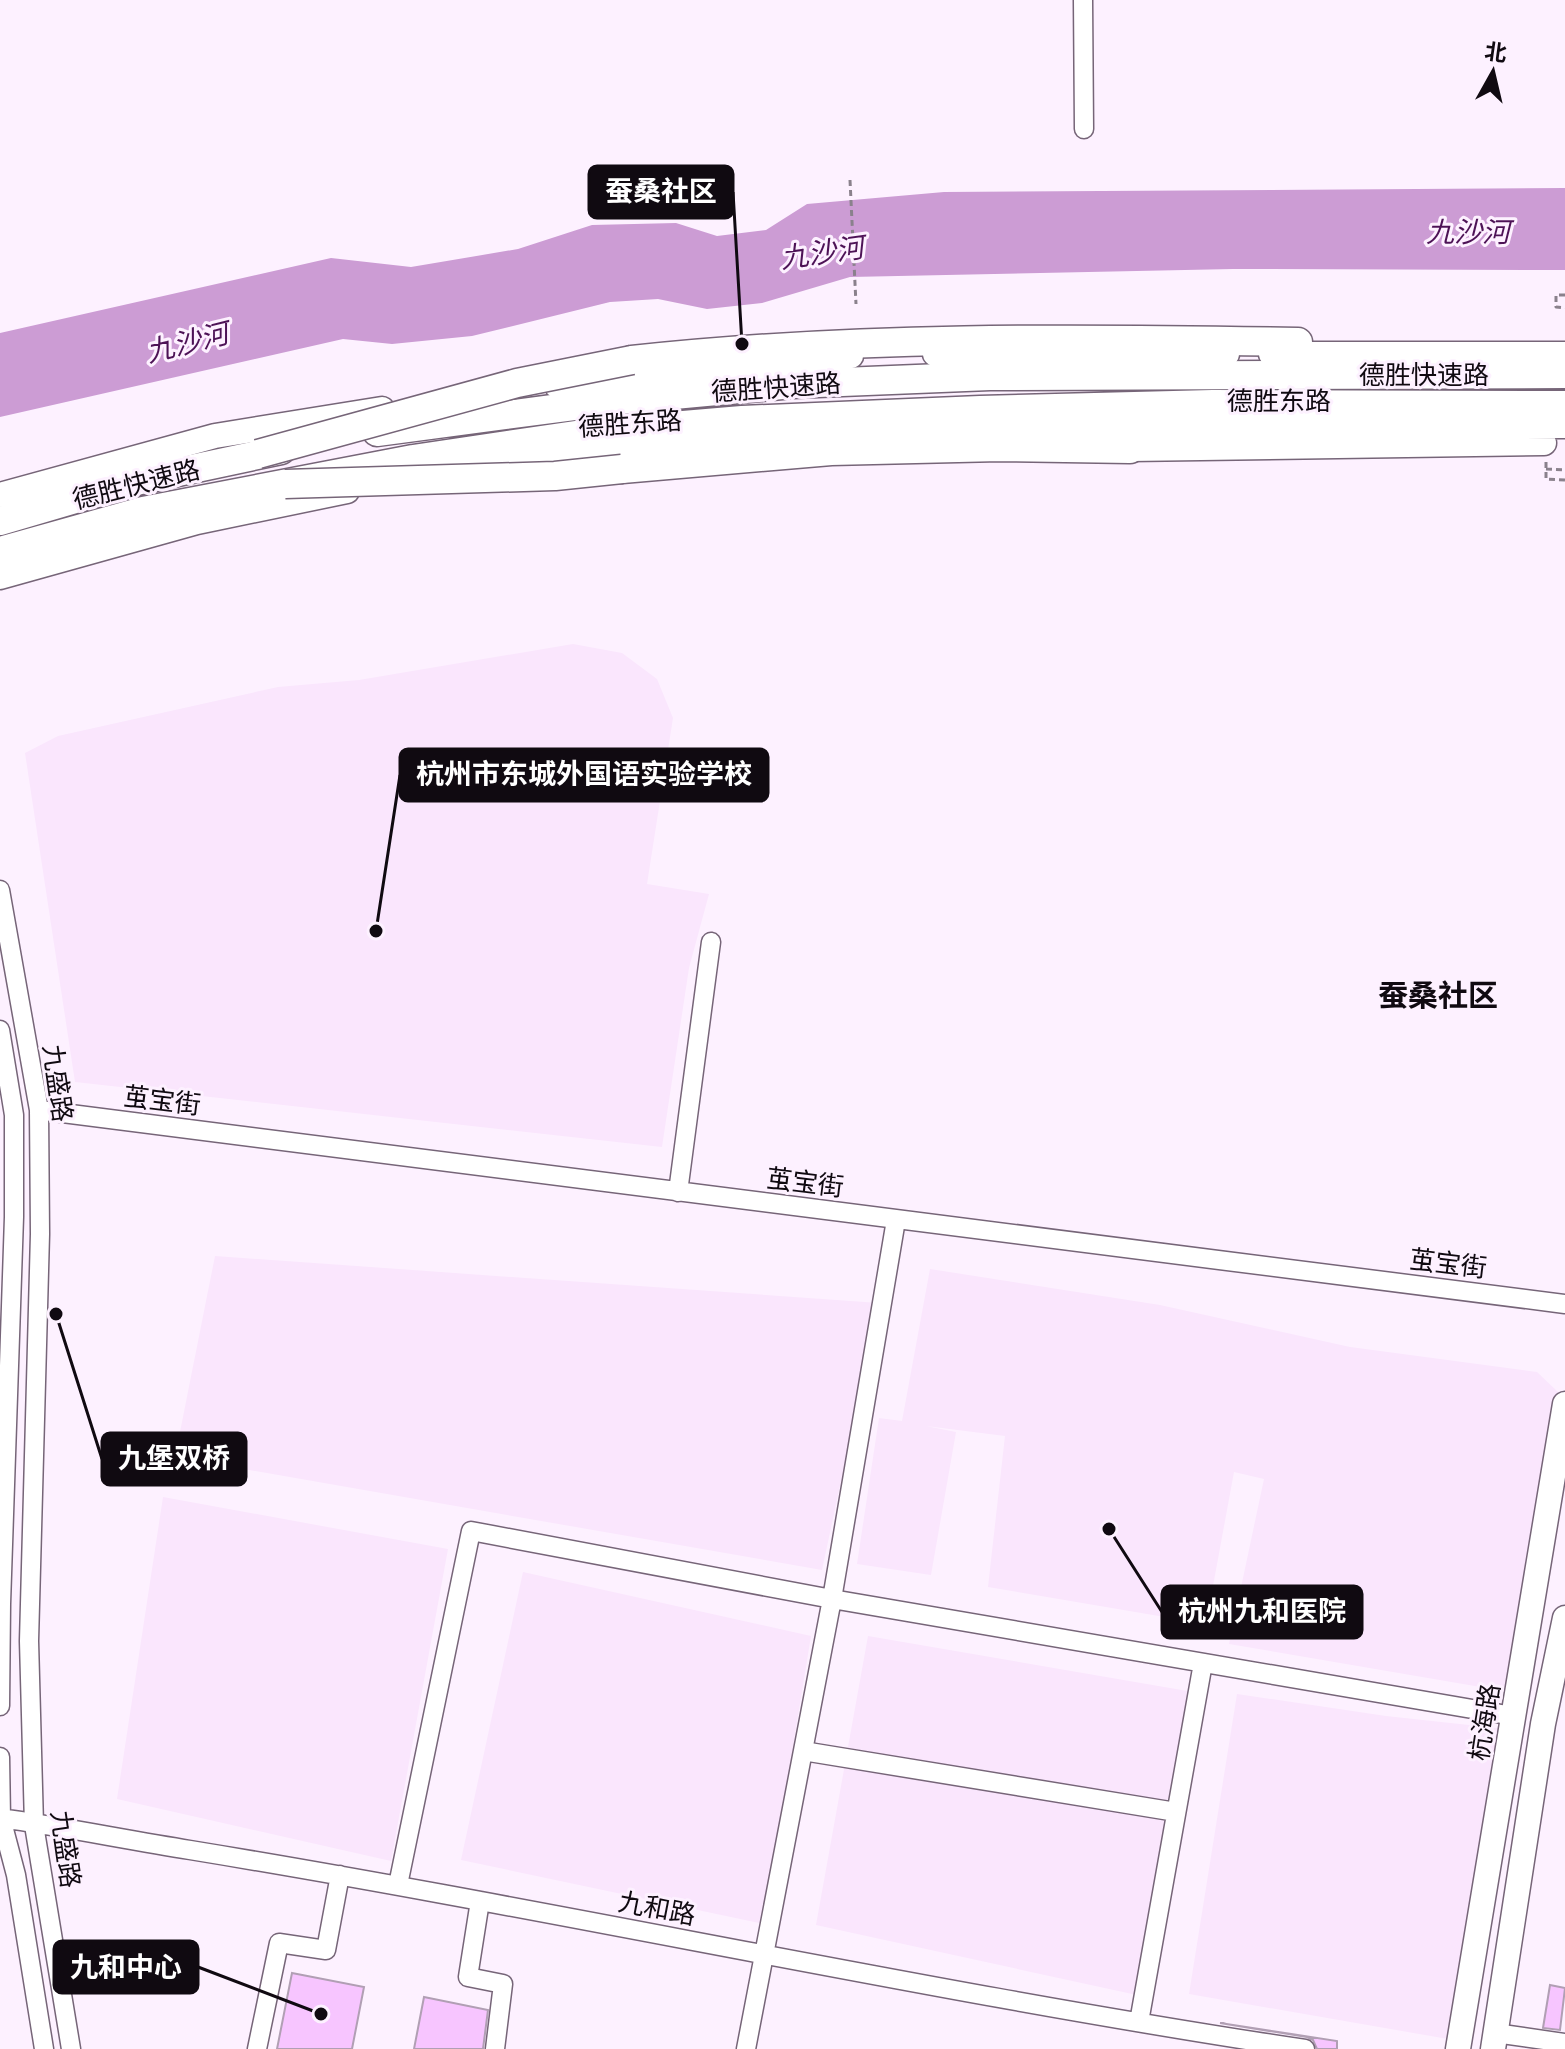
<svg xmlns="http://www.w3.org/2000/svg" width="1565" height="2049" font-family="'Public Sans','Noto Sans SC',sans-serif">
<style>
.built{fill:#fae6fd}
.water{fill:#cc9cd4}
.building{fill:#f7c5ff;stroke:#b19fb4;stroke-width:2}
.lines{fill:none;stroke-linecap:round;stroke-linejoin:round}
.minor-casing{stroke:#766578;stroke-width:21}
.major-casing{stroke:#766578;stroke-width:27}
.highway-casing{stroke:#766578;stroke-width:31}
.path{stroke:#8a818c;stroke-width:3;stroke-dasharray:6 4;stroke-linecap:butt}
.minor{stroke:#fff;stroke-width:18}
.major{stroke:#fff;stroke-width:24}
.highway{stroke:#fff;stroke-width:28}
.highway-bridge-casing{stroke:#766578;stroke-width:31;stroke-linecap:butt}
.highway-bridge{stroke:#fff;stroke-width:28}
.labels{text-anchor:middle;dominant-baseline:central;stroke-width:6;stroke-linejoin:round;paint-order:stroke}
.street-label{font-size:26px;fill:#100a11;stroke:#fdf1ff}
.water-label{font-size:28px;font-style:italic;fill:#4d1256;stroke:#fdf1ff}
.quarter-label{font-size:30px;font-weight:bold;fill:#100a11;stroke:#fdf1ff}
.leader{fill:none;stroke:#100a11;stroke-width:3}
.callout-dot{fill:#100a11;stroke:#fdf1ff;stroke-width:3}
.callout{fill:#100a11;stroke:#100a11;stroke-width:3}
.callout-label{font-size:28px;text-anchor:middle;font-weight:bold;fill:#fff}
</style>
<rect width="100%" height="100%" fill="#fdf1ff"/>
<path class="built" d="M 573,644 L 622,653 L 657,679 L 673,718 L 647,884 L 709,894 L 689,968 L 662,1147 L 75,1082 L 25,753 L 58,736 L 278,687 L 359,680 Z
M 215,1256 L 879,1303 L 822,1570 L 175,1457 Z
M 930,1269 L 1160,1305 L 1350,1347 L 1537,1372 L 1558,1392 L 1547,1465 L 1504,1691 L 1229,1644 L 1264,1479 L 1234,1472 L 1206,1624 L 988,1587 L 1005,1436 L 926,1426 L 956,1432 L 931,1575 L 857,1564 L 879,1418 L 902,1421 Z
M 163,1497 L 448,1549 L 391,1861 L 117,1799 Z
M 523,1572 L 811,1636 L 764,1924 L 461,1860 Z
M 868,1636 L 1199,1693 L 1146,1997 L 816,1925 Z
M 1237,1694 L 1386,1716 L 1515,1730 L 1448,2039 L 1189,1994 Z"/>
<path class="water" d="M 1565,188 L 1565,270 L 1233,269 L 850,277 L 762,303 L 707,309 L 658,299 L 610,302 L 472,336 L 392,344 L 343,339 L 0,417 L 0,333 L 331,258 L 411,267 L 518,249 L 592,225 L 676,223 L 717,236 L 766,230 L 807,204 L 944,192 Z"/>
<path class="building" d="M 292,1973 L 364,1987 L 352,2049 L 277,2049 Z
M 1550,1985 L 1565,1988 L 1560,2030 L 1543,2028 Z
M 424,1997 L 488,2010 L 483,2049 L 414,2049 Z
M 1220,2023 L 1337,2041 L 1337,2049 L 1317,2049 L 1313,2040 L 1307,2037 Z"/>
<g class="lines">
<defs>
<path id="minor" d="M 1083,0 L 1084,129
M 0,890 L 39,1110 L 40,1234 L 29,1641 L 34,1825 L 71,2049
M 0,1030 L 14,1115 L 14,1217 L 1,1604 L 0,1706
M 39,1110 L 1565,1304
M 678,1192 L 711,942
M 803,1751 L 1176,1812
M 0,1757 L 1,1818 L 16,1875 L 44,2049
M 0,1818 C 63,1827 127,1840 190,1850 C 563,1911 932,1993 1305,2049
M 398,1885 L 471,1531 L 832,1599 L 1513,1716
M 480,1901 L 468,1977 L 503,1984 L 495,2049
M 1139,2022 L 1203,1663
M 1495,2033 L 1565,2043
M 257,2049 L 279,1943 L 326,1950 L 340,1875
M 746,2049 L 832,1599 L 896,1220"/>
<path id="major" d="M 935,354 L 1227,354
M 1271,354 L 1565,354
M 557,386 L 851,356
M 1130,449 L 1544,443
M 486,468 C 722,432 964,429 1203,429 C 1323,429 1444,427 1565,426
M 0,495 L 215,436 L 382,409
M 0,577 L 197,522 L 347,491
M 1458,2049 L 1565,1404
M 1493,2049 L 1543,1724 L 1565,1618"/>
<path id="highway" d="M 632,360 C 853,336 1075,338 1298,342
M 377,432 L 620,400 L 793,384 L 990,376 L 1565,374
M 622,469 L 831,451 L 1000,447 L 1130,449
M 0,521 L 140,480 L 281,450
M 0,551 L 143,511 L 413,459 L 589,433 L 742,420 L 980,410 L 1213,404 L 1565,405"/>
</defs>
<use href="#minor" class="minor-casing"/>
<use href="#major" class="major-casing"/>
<use href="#highway" class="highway-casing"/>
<path class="path" d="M 850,180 L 856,304
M 1565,295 L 1556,295 L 1556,307 L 1565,308
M 1546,462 L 1546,479 L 1565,480
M 1546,469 L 1565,470"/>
<use href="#minor" class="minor"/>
<use href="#major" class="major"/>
<use href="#highway" class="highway"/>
<defs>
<path id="highway-bridge" d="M 258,454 L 517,383 L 632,360
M 285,484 L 555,476 L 622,469"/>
</defs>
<use href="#highway-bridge" class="highway-bridge-casing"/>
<use href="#highway-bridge" class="highway-bridge"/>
</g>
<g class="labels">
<g class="street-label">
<text x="1424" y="374">德胜快速路</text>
<text transform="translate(776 387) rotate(-4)">德胜快速路</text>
<text x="1279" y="400">德胜东路</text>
<text transform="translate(630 423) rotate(-4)">德胜东路</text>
<text transform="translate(136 484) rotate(-14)">德胜快速路</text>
<text transform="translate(58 1083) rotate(82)">九盛路</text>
<text transform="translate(162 1100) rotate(7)">茧宝街</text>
<text transform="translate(805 1182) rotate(7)">茧宝街</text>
<text transform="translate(1448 1263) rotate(7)">茧宝街</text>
<text transform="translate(1484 1722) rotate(-81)">杭海路</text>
<text transform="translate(66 1849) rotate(82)">九盛路</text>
<text transform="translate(657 1908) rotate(11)">九和路</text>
</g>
<g class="water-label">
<text x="1468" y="231">九沙河</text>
<text transform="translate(822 252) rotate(-8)">九沙河</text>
<text transform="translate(187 342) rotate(-14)">九沙河</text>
</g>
<g class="quarter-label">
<text x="1438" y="995">蚕桑社区</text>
</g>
</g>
<path class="leader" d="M742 344L733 192M376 931L400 775M56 1314L102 1459M1109 1529L1162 1612M321 2014L198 1967"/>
<g class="callout-dot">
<circle cx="742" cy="344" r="8"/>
<circle cx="376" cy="931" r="8"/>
<circle cx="56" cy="1314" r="8"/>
<circle cx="1109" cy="1529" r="8"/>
<circle cx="321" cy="2014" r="8"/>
</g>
<g class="callout">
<rect x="589" y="166" width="144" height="52" rx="8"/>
<rect x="400" y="749" width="368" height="52" rx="8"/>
<rect x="102" y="1433" width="144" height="52" rx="8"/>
<rect x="1162" y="1586" width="200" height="52" rx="8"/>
<rect x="54" y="1941" width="144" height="52" rx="8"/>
</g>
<g class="callout-label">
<text x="661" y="201">蚕桑社区</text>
<text x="584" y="784">杭州市东城外国语实验学校</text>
<text x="174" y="1468">九堡双桥</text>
<text x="1262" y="1621">杭州九和医院</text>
<text x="126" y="1977">九和中心</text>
</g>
<g transform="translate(1493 72) rotate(8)" stroke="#fdf1ff" stroke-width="6" paint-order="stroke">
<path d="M0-6L14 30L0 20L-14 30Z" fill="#100a11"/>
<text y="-12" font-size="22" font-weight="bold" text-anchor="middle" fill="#100a11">北</text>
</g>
</svg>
